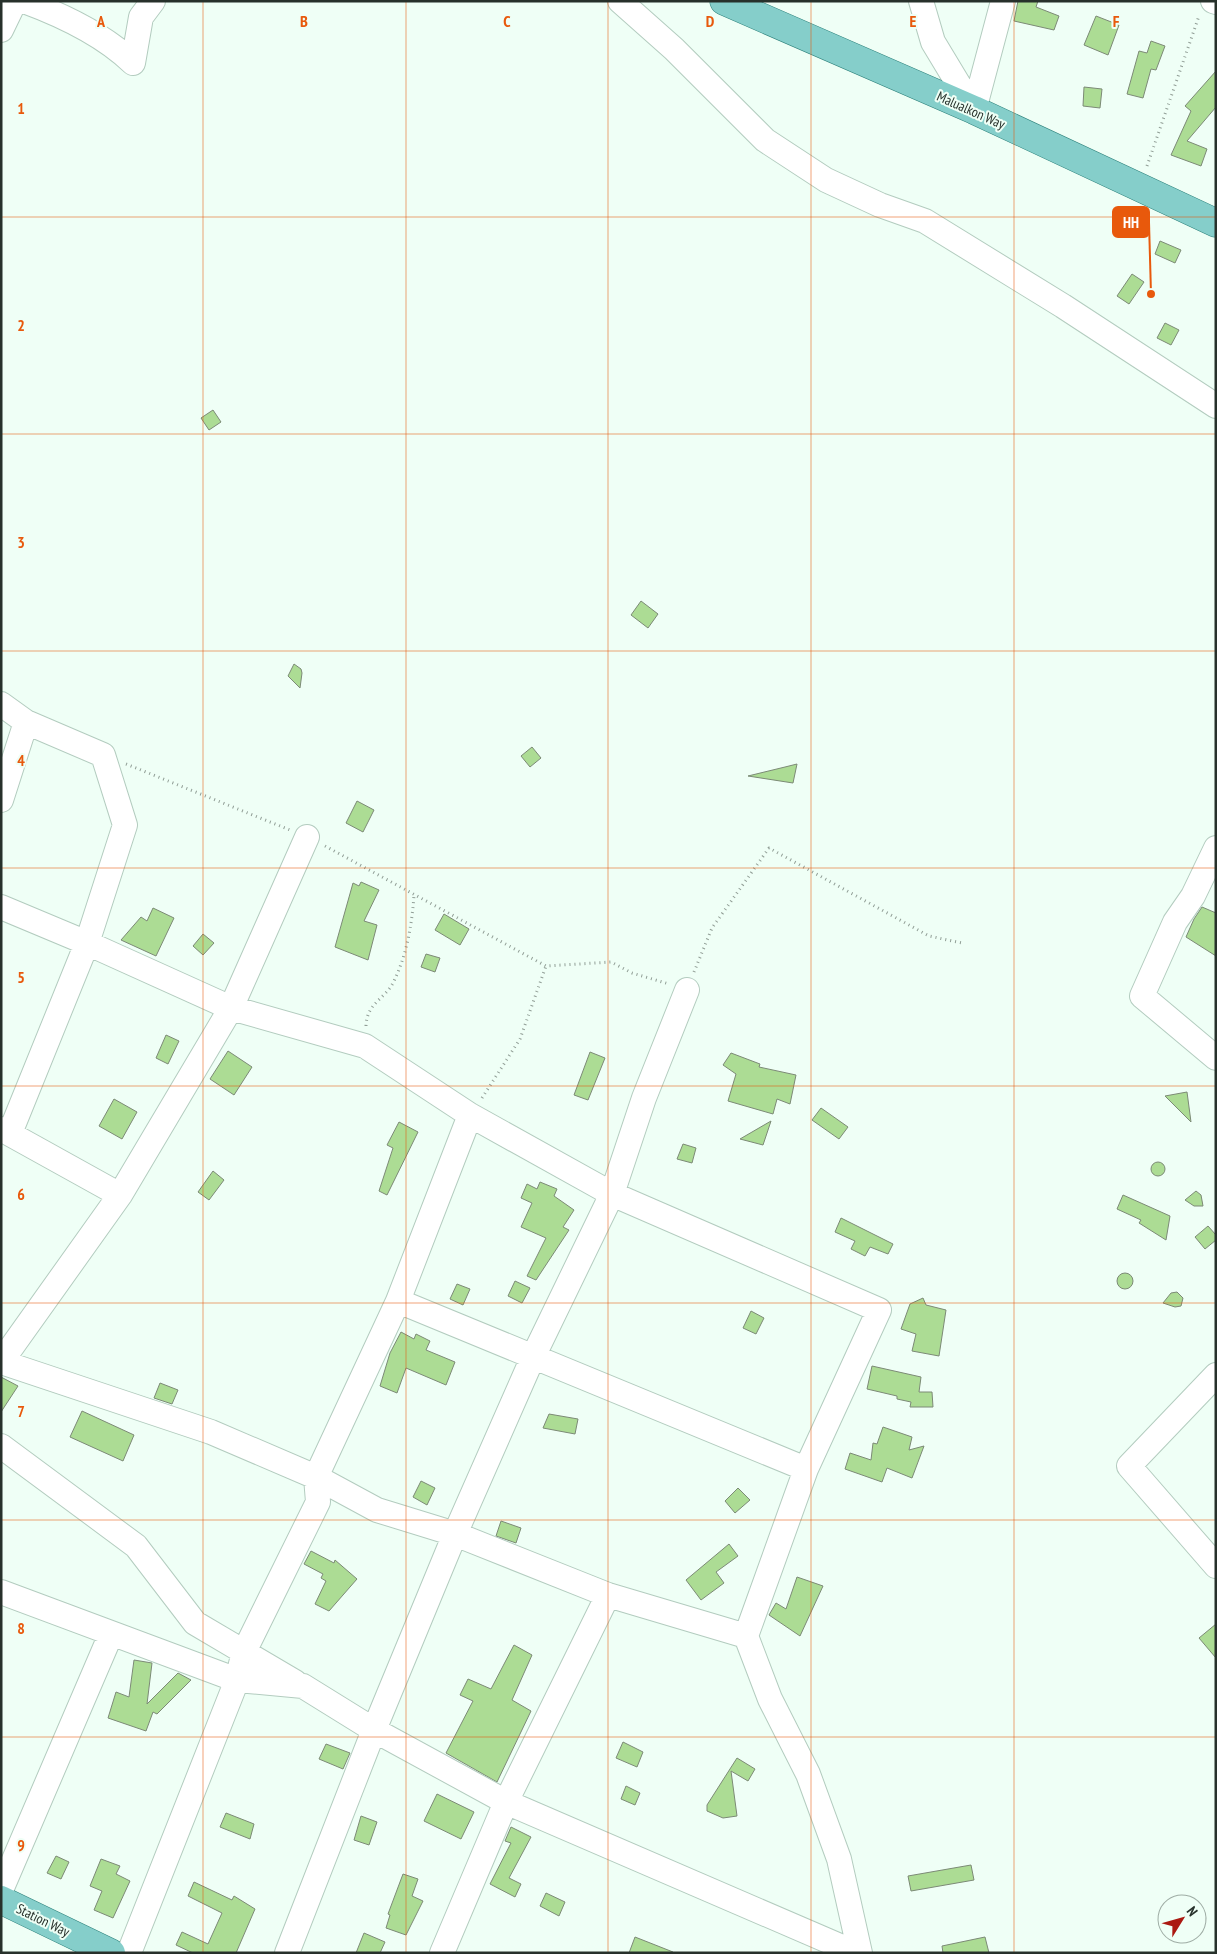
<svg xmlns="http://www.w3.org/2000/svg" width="1217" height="1954" font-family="'PT Sans Narrow',sans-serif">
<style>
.building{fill:#acdc94;stroke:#7c8a76}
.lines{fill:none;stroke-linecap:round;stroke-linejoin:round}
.minor-casing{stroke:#b3ccbf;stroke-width:26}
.major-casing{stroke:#2f827c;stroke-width:29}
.path{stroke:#919e96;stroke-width:3;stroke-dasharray:1 4;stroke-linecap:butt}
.minor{stroke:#fff;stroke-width:24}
.major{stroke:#85ceca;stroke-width:28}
.grid{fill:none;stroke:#e8590c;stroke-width:1;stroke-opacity:0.55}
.labels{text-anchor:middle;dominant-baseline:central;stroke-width:4;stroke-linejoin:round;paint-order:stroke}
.street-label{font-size:14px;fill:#27312b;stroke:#effff6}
.grid-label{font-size:16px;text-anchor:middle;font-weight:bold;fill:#e8590c;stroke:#effff6;stroke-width:4;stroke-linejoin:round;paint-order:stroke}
.leader{fill:none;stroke:#e8590c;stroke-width:2}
.callout-dot{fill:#e8590c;stroke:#effff6;stroke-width:2}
.callout{fill:#e8590c;stroke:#e8590c;stroke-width:2}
.callout-label{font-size:15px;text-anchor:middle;font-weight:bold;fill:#fff}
</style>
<rect width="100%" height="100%" fill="#effff6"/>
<path class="building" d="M 1018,1 L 1038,1 L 1036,7 L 1059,16 L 1054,30 L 1014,21 Z
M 1096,16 L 1119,25 L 1108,55 L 1084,45 Z
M 1151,41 L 1165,46 L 1156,70 L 1151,69 L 1143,98 L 1127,94 L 1139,51 L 1147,53 Z
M 1216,71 L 1216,107 L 1187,141 L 1207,149 L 1201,166 L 1171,155 L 1191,111 L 1185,106 Z
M 1084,87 L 1102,89 L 1100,108 L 1083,106 Z
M 1160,241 L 1181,250 L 1175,263 L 1155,254 Z
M 1132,274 L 1144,282 L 1129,304 L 1117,296 Z
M 1165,323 L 1179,330 L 1171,345 L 1157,338 Z
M 213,410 L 221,422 L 209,430 L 201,418 Z
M 641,601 L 658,614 L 648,628 L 631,615 Z
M 294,664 L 301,669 L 302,673 L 300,688 L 288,676 Z
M 532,747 L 541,758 L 530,767 L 521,756 Z
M 797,764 L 793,783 L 748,776 L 785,767 Z
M 357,801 L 374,810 L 363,832 L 346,823 Z
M 361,882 L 379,890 L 364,921 L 377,925 L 368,960 L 335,947 L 353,883 L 359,886 Z
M 1202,907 L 1216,913 L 1216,956 L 1186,937 L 1194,919 Z
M 153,908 L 174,918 L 156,956 L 121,940 L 141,917 L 147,921 Z
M 444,914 L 469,929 L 460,945 L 435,930 Z
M 203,934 L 214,943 L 203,955 L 193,946 Z
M 426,954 L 440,958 L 435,972 L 421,967 Z
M 166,1035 L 179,1041 L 168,1064 L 156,1058 Z
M 228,1051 L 252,1067 L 234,1095 L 210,1079 Z
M 590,1052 L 605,1058 L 588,1100 L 574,1095 Z
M 731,1053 L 760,1064 L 759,1067 L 796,1075 L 790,1104 L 777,1099 L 773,1114 L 728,1101 L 736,1074 L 723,1065 Z
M 1187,1092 L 1191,1122 L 1165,1096 Z
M 114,1099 L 137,1112 L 122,1139 L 99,1126 Z
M 821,1108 L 848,1127 L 839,1139 L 812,1120 Z
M 771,1121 L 763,1145 L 740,1139 Z
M 399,1122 L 418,1132 L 387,1195 L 379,1191 L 393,1148 L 387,1145 Z
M 683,1144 L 696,1148 L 692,1163 L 677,1159 Z
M1151 1169a7 7 0 1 1 14 0a7 7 0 1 1-14 0Z
M 213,1171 L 224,1180 L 209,1200 L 198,1192 Z
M 540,1182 L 557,1189 L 554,1196 L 574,1210 L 563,1227 L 569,1230 L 536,1280 L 527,1276 L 546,1238 L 521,1227 L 532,1203 L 521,1198 L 527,1184 L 537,1189 Z
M 1196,1191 L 1201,1195 L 1203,1206 L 1194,1206 L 1185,1200 Z
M 1123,1195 L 1170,1216 L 1166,1240 L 1139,1223 L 1141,1220 L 1117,1209 Z
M 841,1218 L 893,1244 L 888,1254 L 870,1247 L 865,1256 L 851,1249 L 855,1241 L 835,1232 Z
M 1208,1226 L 1216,1235 L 1216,1240 L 1205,1249 L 1195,1237 Z
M1117 1281a8 8 0 1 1 16 0a8 8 0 1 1-16 0Z
M 515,1281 L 530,1288 L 522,1303 L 508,1296 Z
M 457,1284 L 470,1289 L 463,1305 L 450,1299 Z
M 1177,1292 L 1183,1298 L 1181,1306 L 1175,1307 L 1163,1303 L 1171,1293 Z
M 923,1298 L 926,1305 L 946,1310 L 939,1356 L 912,1351 L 916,1334 L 901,1329 L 910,1304 Z
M 751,1311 L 764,1318 L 756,1334 L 743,1328 Z
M 401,1332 L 414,1339 L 416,1334 L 430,1341 L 426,1350 L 455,1362 L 446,1385 L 406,1368 L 397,1393 L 380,1386 L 390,1353 Z
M 872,1366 L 921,1377 L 919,1392 L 932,1392 L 933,1407 L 910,1407 L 911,1402 L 897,1399 L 897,1396 L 867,1389 Z
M 1,1377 L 18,1386 L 1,1412 Z
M 160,1383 L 178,1390 L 172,1404 L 154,1398 Z
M 82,1411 L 134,1435 L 123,1461 L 70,1437 Z
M 549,1414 L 578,1419 L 575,1434 L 543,1428 Z
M 883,1427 L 912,1437 L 909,1450 L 924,1446 L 912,1478 L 887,1468 L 882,1482 L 845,1469 L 850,1453 L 871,1460 L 873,1443 L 877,1444 Z
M 421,1481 L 435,1488 L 427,1505 L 413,1497 Z
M 738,1488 L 750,1500 L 735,1513 L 725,1501 Z
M 501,1521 L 521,1528 L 516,1543 L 496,1536 Z
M 729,1544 L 738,1556 L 716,1572 L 724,1583 L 701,1600 L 686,1580 Z
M 311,1551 L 334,1563 L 335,1560 L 357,1579 L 329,1611 L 315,1604 L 326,1581 L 321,1578 L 323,1574 L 304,1564 Z
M 797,1577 L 823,1586 L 800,1636 L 769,1615 L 776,1603 L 786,1609 Z
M 1216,1624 L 1216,1658 L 1199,1638 Z
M 514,1645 L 532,1655 L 512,1700 L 531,1711 L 497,1782 L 446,1753 L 473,1701 L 460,1695 L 468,1679 L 491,1689 Z
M 134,1660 L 152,1663 L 147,1704 L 178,1673 L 191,1680 L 157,1714 L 153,1712 L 146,1731 L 108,1718 L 116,1692 L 129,1697 Z
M 623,1742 L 643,1752 L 637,1767 L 616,1758 Z
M 326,1744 L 350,1753 L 343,1769 L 319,1759 Z
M 737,1758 L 755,1769 L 748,1781 L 731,1771 L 737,1816 L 723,1818 L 707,1811 L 707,1805 Z
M 626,1786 L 640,1793 L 635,1805 L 621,1799 Z
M 437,1794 L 474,1812 L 461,1839 L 424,1821 Z
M 226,1813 L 254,1824 L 250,1839 L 220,1827 Z
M 361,1816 L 377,1822 L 369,1845 L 354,1840 Z
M 511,1827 L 531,1837 L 509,1878 L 521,1884 L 515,1897 L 490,1884 L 511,1843 L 505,1841 Z
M 56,1856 L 69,1862 L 61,1879 L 47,1873 Z
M 101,1859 L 120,1866 L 116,1874 L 130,1881 L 113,1918 L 94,1910 L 102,1891 L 90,1886 Z
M 971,1865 L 974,1880 L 911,1891 L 908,1876 Z
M 403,1874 L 418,1879 L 412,1896 L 423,1901 L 406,1935 L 386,1928 L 390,1915 L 388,1914 Z
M 194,1882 L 232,1900 L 234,1896 L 255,1909 L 236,1953 L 193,1953 L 176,1945 L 182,1932 L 208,1944 L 222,1913 L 188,1896 Z
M 546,1893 L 565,1902 L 559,1916 L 540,1906 Z
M 364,1933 L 385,1942 L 380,1953 L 356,1953 Z
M 635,1937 L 673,1952 L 673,1953 L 629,1953 Z
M 985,1937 L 989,1953 L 943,1953 L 942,1946 Z"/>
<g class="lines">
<defs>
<path id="minor" d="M 24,1 C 62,15 104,35 133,63 L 141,17 L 153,1
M 620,1 L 674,49 L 765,140 L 826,180 L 880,205 L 925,221 L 1063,306 L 1216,406
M 921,1 L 933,42 L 974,110
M 1213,1 L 1216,2
M 1,30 L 15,1
M 974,110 L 1003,1
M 1,704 L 26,722 L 103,755 L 125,825 L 87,943 L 10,1133
M 1,800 L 26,722
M 1216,848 L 1193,896 L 1175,922 L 1142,996 L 1216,1058
M 1,907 L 87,943 L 231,1008 L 365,1046 L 470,1115 L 612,1194 L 879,1310 L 806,1469 L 398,1301
M 1,1129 L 120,1195
M 1,1362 L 211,1432 L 316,1477 L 377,1510 L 455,1534 L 608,1595 L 746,1636
M 1,1362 L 120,1195 L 231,1008 L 307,837
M 1216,1375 L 1129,1466 L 1216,1566
M 1,1446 L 136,1546 L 195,1623 L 295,1682
M 806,1469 L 746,1636 L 770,1699 L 808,1774 L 839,1859 L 860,1953
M 1,1592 L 237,1680 L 303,1686 L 374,1730 L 506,1802 L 856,1953
M 1,1890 L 111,1634
M 129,1953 L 237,1680 L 244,1652 L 318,1502 L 316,1477 L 398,1301 L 470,1115
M 287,1953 L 374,1730 L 455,1534 L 533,1357 L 612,1194 L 644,1098 L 687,990
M 442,1953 L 506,1802 L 608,1595"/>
<path id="major" d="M 724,1 L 974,110 L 1216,223
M 1,1900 L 111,1953"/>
</defs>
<use href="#minor" class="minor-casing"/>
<use href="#major" class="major-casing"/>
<path class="path" d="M 1147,166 L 1199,16
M 126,764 L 290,830
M 325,846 L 546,966 L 611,962 L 632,973 L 669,984
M 694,972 L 712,928 L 769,848 L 929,936 L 962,943
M 366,1026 C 367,1002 385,1000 394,981 C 407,954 412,924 414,895
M 482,1098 L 520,1039 L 546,966"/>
<use href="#minor" class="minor"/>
<use href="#major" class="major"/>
</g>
<path class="grid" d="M 203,1 L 203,1953M 406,1 L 406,1953M 608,1 L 608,1953M 811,1 L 811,1953M 1014,1 L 1014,1953M 1,217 L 1216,217M 1,434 L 1216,434M 1,651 L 1216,651M 1,868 L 1216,868M 1,1086 L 1216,1086M 1,1303 L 1216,1303M 1,1520 L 1216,1520M 1,1737 L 1216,1737"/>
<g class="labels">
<g class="street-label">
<text transform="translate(971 110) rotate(24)">Malualkon Way</text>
<text transform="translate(43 1920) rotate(26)">Station Way</text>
</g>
</g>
<g class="grid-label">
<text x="101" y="27">A</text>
<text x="304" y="27">B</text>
<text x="507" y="27">C</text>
<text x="710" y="27">D</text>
<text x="913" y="27">E</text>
<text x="1116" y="27">F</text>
<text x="21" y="114">1</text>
<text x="21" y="331">2</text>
<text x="21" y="548">3</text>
<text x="21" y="766">4</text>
<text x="21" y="983">5</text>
<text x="21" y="1200">6</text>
<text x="21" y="1417">7</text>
<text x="21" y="1634">8</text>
<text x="21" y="1851">9</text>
</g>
<path class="leader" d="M1151 294L1149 222"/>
<circle class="callout-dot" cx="1151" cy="294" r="5"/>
<rect class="callout" x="1113" y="207" width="36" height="30" rx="5"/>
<g class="callout-label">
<text x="1131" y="228">HH</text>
</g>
<rect width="1217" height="1954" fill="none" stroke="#27312b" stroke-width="5"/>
<g transform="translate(1182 1919) rotate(53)"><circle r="24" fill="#effff6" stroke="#9fada5"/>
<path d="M0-4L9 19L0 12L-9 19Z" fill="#ab1911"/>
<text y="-8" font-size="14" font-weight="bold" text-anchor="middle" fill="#27312b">N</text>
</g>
</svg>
